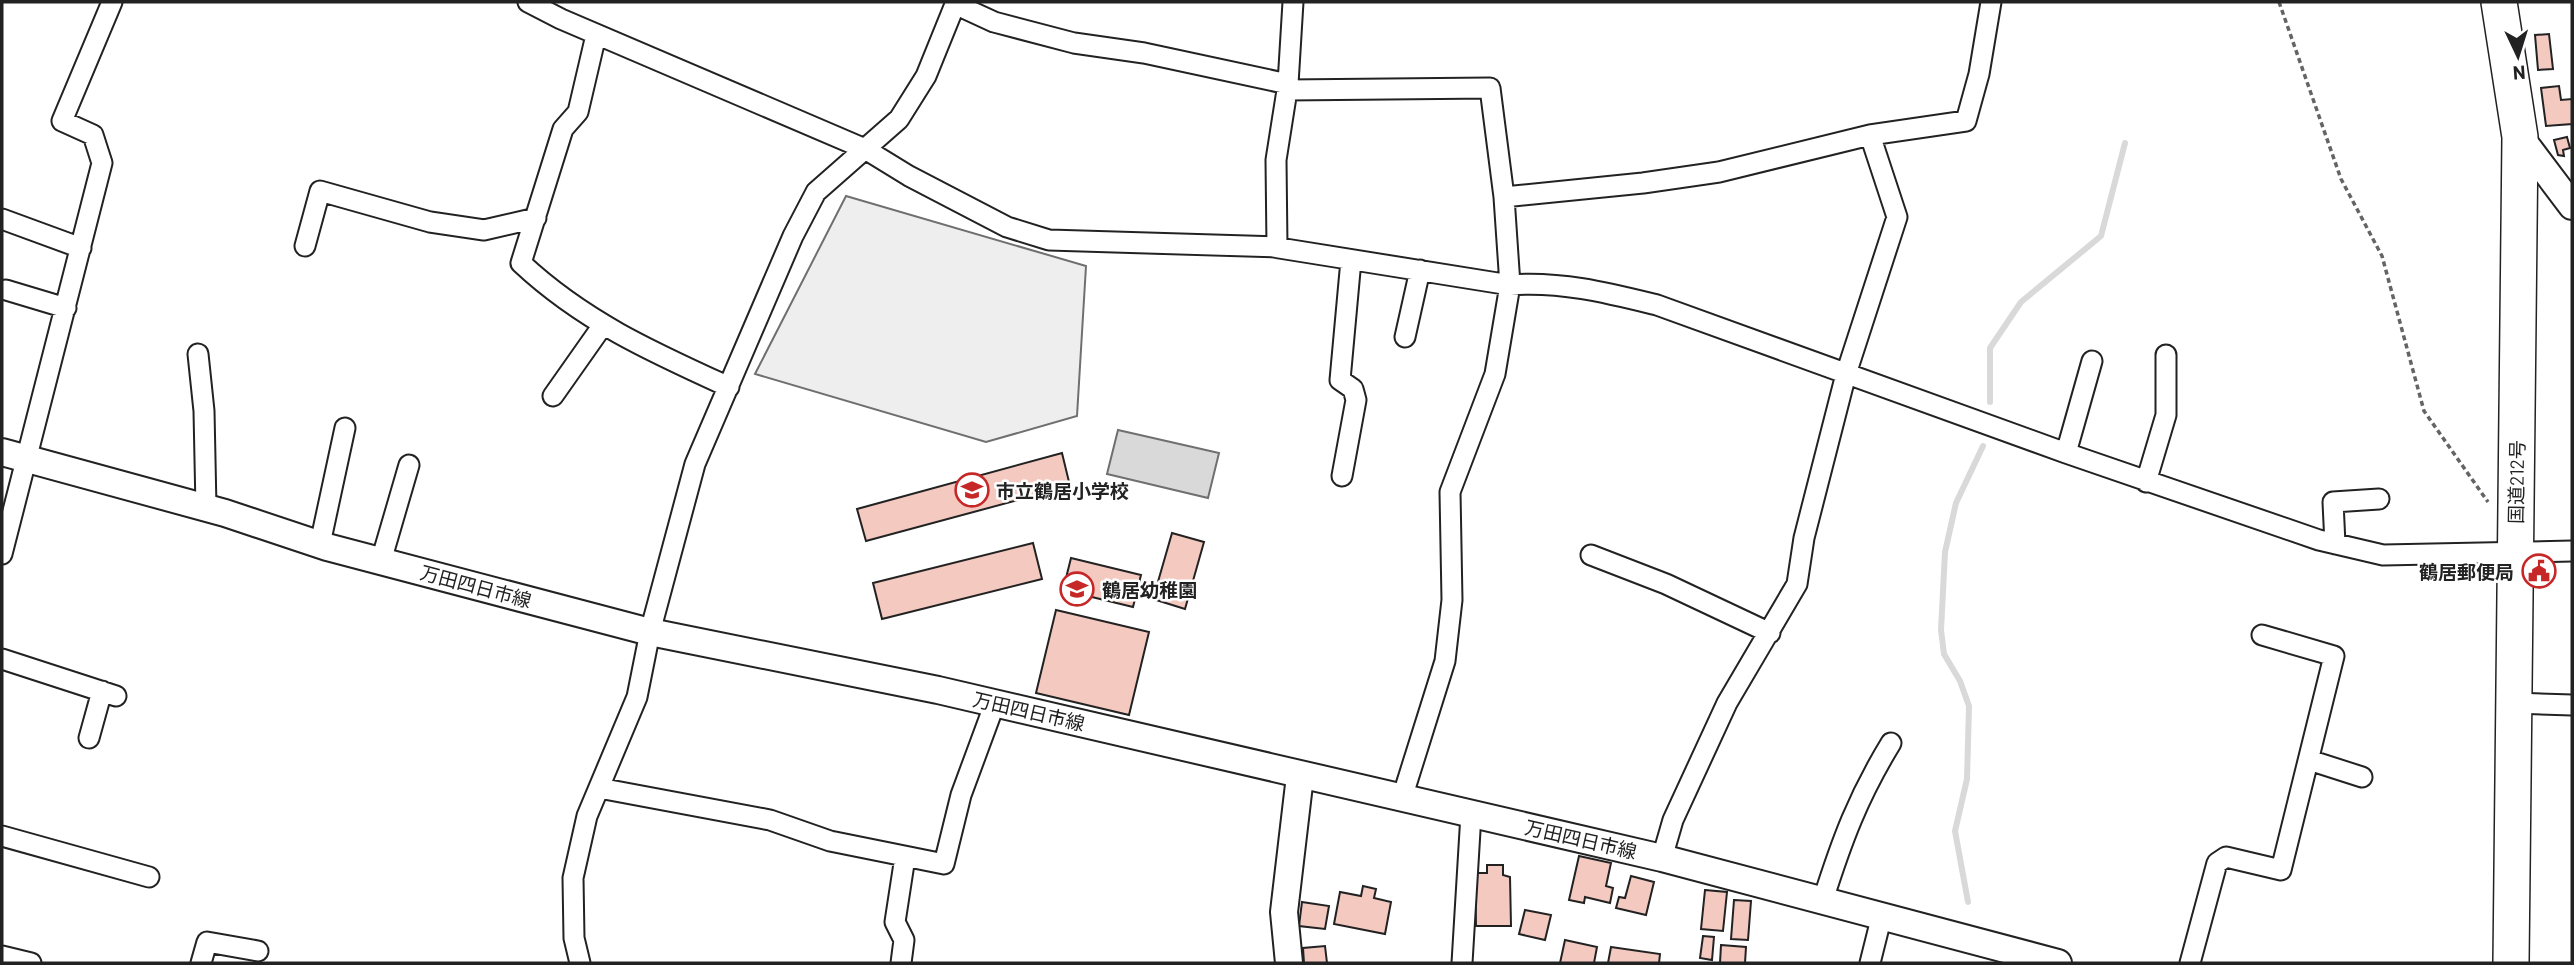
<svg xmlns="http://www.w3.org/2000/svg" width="2574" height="965" font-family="Barlow,'Noto Sans JP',sans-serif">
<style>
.green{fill:#eee;stroke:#6f6f6f;stroke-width:2}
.water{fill:#d9d9d9;stroke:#6f6f6f;stroke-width:2}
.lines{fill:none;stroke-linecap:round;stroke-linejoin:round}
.stream{stroke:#d9d9d9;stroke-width:6}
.building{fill:#f3c9c0;stroke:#222;stroke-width:2}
.street-casing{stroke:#222;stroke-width:23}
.secondary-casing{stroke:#222;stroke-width:30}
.highway-casing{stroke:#222;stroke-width:38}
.path{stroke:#646464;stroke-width:3.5;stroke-dasharray:5 3.5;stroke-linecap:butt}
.street{stroke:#fff;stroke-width:19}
.secondary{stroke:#fff;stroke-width:26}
.highway{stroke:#fff;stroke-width:35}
.labels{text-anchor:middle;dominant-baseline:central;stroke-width:5;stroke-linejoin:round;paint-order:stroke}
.street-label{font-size:19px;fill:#222;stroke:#fff}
.poi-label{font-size:19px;font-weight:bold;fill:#222;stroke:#fff;text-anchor:start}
</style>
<rect width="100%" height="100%" fill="#fff"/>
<path class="green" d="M 846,196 L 1086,266 L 1077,416 L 986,442 L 755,374 Z"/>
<path class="water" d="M 1118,430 L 1219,453 L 1208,498 L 1107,474 Z"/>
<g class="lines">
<path class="stream" d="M 1990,402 L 1990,348 L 2021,302 L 2101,236 L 2125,143
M 1968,902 L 1955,831 L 1967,779 L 1969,706 L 1960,681 L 1944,654 L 1941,630 L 1945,552 L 1956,503 L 1983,446"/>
</g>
<path class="building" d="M 2549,34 L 2553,69 L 2538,70 L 2535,35 Z
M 2559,86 L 2561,100 L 2572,99 L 2572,124 L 2546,126 L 2541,88 Z
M 2567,137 L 2570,148 L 2563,150 L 2564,156 L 2558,155 L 2554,140 Z
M 1062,453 L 1070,486 L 866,541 L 857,509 Z
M 1172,533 L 1204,542 L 1185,609 L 1153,599 Z
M 1033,543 L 1042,579 L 882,619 L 873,583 Z
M 1071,558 L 1141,575 L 1133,607 L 1063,590 Z
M 1056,610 L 1149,632 L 1129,715 L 1036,693 Z
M 1579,856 L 1611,863 L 1606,886 L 1613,888 L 1610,903 L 1585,897 L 1584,903 L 1569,900 Z
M 1487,865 L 1503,865 L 1503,875 L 1510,877 L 1511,926 L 1476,926 L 1475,873 L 1487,873 Z
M 1631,876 L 1654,882 L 1646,915 L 1616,908 L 1619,897 L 1625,898 Z
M 1363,886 L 1376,889 L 1374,898 L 1391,902 L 1385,934 L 1334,924 L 1340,892 L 1361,896 Z
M 1705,890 L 1727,892 L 1723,931 L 1701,929 Z
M 1734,900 L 1751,901 L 1748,940 L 1731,939 Z
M 1302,902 L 1329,906 L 1325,929 L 1299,926 Z
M 1525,910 L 1551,915 L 1545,940 L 1519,934 Z
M 1703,936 L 1714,937 L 1712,960 L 1700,958 Z
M 1565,940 L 1597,947 L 1594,963 L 1560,963 Z
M 1721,945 L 1746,947 L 1745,963 L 1720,963 Z
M 1325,946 L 1327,963 L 1304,963 L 1303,948 Z
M 1611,947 L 1660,954 L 1659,963 L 1608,963 Z"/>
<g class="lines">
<defs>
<path id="street" d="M 528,2 L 561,19 L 865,149 L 909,176 L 1007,227 L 1049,240 L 1277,247 L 1273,247 L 1510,285 C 1561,281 1608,293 1657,305 L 2066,453 L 2319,540 L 2383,555 L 2572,551
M 955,4 L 994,22 L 1074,43 L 1144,53 L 1288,84 L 1293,2
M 596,35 L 578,112 L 563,129 L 521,263 C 583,321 652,352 729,387
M 1287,90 L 1490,88 L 1504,197 L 1510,285 L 1495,374 L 1450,492 L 1452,600 L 1445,661 L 1402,798
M 1504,197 L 1643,183 L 1719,172 L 1870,135 L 1966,121 L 1979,74 L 1991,2
M 2,219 L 81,248
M 305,246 L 320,191 L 430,222 L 484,230 L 536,218
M 1277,247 L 1276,160 L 1288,84
M 6,290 L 66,308
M 1405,337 L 1420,270
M 198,354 L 204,411 L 206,508
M 553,396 L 603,325
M 2066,453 L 2092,361
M 1342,476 L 1356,400 L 1353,389 L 1340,380 L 1351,260
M 2146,482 L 2166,415 L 2166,355
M 320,544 L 345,428
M 2335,544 L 2333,502 L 2379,499
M 2,554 L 102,163 L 93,135 L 62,121 L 112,2
M 1591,555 L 1666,584 L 1770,633
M 381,561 L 409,465
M 2,659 L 116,696
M 2514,703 L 2572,705
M 89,738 L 102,691
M 2309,760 L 2362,777
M 599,788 L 770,820 L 830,841 L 944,864 L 961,795 L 995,703
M 2,836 L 149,877
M 1662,858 L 1673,820 L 1727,703 L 1797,584 L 1804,538 L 1846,374 L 1897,217 L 1870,135
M 1823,900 C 1842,840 1858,797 1891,743
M 2,956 L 31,963
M 201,963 L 207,942 L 258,951
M 580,963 L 574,938 L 573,878 L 587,816 L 637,697 L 650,632 L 695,464 L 793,236 L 816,192 L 899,119 L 926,76 L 956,2
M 901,963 L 904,940 L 895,922 L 905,857
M 1462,963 L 1471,814
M 1870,963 L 1882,915
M 2190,963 L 2217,863 L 2226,857 L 2281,870 L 2334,656 L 2262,635"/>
<path id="secondary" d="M 2520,137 L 2572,206
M 2,452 L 225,513 L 327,547 L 650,632 L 938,690 L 1662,858 L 2058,963
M 1289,963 L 1284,912 L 1300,776"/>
<path id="highway" d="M 2499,2 L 2520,137 L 2511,963"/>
</defs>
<use href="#street" class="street-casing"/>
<use href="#secondary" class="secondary-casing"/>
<use href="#highway" class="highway-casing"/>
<path class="path" d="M 2279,2 L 2341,179 L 2382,256 L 2424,411 L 2488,502"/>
<use href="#street" class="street"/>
<use href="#secondary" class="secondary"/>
<use href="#highway" class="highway"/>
</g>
<defs>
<symbol id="school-ring" viewBox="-11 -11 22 22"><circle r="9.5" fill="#fff" stroke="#c62828" stroke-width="1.5"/><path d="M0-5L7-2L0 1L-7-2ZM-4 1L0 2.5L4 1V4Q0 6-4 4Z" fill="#c62828"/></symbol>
<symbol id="civic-ring" viewBox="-11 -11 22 22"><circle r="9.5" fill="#fff" stroke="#c62828" stroke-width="1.5"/><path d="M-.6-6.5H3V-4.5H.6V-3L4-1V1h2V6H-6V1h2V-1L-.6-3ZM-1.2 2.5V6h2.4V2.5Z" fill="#c62828"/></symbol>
</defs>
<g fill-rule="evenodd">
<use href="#school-ring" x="953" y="471" width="38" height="38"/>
<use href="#civic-ring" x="2520" y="552" width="38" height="38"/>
<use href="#school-ring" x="1058" y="570" width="38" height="38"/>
</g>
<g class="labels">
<g class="street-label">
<text transform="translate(2516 482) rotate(-89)">国道212号</text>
<text transform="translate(476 586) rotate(15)">万田四日市線</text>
<text transform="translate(1029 711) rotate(13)">万田四日市線</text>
<text transform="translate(1581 839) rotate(13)">万田四日市線</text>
</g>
<g class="poi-label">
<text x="996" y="490">市立鶴居小学校</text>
<text x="2514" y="571" text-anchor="end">鶴居郵便局</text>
<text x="1102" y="589">鶴居幼稚園</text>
</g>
</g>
<rect width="2574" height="965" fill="none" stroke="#222222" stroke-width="7"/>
<g transform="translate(2518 56) rotate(176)" stroke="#ffffff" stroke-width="5" paint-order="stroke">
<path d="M0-5L12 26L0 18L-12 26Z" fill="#222222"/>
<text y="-10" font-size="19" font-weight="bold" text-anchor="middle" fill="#222222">N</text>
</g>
</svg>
